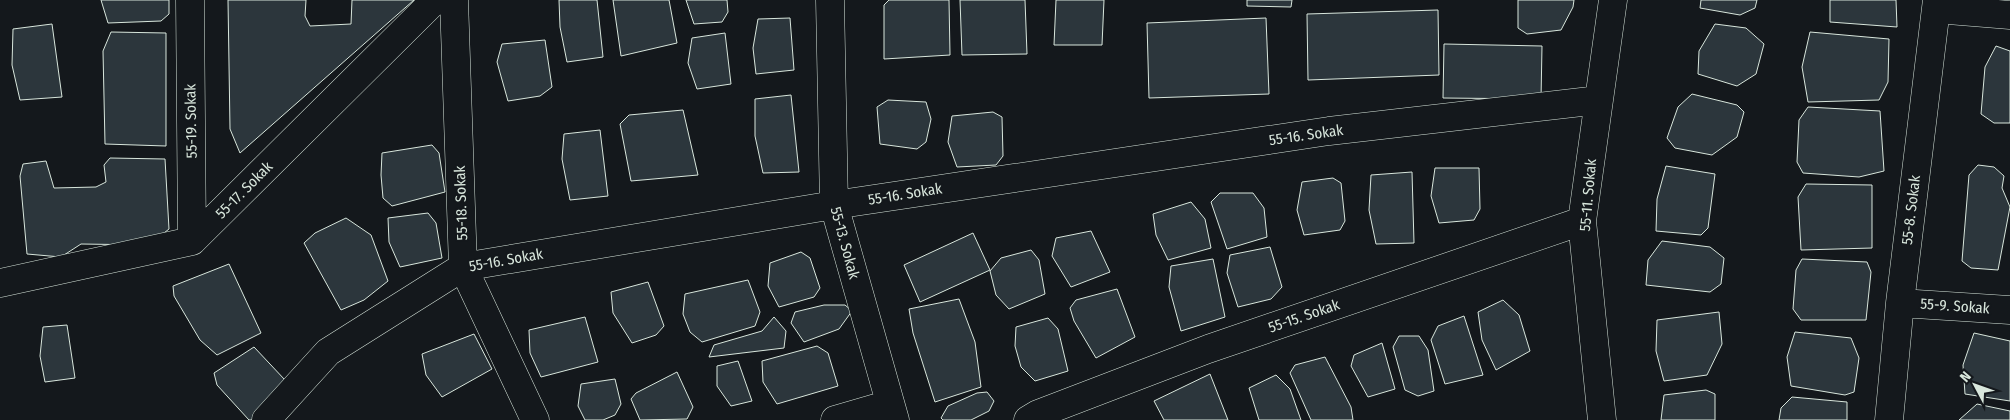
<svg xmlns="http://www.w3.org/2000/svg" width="2010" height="420" font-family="'Fira Sans Condensed',sans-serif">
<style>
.building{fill:#2c363c;stroke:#d8e6dc}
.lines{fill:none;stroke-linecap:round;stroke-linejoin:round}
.street-casing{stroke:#d8e6dc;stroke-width:29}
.street{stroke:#14181c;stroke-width:28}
.labels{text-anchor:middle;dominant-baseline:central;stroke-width:4;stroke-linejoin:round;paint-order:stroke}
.street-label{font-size:15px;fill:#d8e6dc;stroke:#14181c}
</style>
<rect width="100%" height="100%" fill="#14181c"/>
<path class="building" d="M 101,0 L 169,0 L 169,14 L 161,21 L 108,23 Z
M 228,0 L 306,0 L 305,16 L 310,26 L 351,24 L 352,0 L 414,0 L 240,153 L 230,129 Z
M 559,0 L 597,0 L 603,57 L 567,62 L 560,27 Z
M 613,0 L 669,0 L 677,43 L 621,56 Z
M 686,0 L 727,0 L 728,12 L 722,22 L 694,24 Z
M 889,0 L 949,0 L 950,55 L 884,59 L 884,5 Z
M 960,0 L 1025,0 L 1027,54 L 962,55 Z
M 1056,0 L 1104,0 L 1102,45 L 1054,45 Z
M 1247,0 L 1292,0 L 1291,7 L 1247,6 Z
M 1518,0 L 1574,0 L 1573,7 L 1561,30 L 1527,34 L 1518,28 Z
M 1701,0 L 1757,0 L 1755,8 L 1740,15 L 1700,8 Z
M 1830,0 L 1896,0 L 1897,27 L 1830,22 Z
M 1438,10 L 1439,75 L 1308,80 L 1307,14 Z
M 790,18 L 794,70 L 756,74 L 753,48 L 758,19 Z
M 1266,18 L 1269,94 L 1149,98 L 1147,23 Z
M 52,24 L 62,97 L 20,100 L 12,65 L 13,29 Z
M 1715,24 L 1746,28 L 1764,44 L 1756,74 L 1737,86 L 1698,74 L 1699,51 Z
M 111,32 L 166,33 L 166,146 L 105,144 L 103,51 Z
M 1810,32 L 1889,39 L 1888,82 L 1879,100 L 1808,102 L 1802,67 Z
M 725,33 L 731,84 L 697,89 L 688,63 L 692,38 Z
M 545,40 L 552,87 L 540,96 L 508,101 L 497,62 L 502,44 Z
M 1444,44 L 1542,46 L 1541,99 L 1443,98 Z
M 1996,46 L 2010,51 L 2010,123 L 1994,123 L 1981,114 L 1985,67 Z
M 1692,94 L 1737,105 L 1744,112 L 1737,137 L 1712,155 L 1675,148 L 1667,138 L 1678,107 Z
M 791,95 L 799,172 L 763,173 L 755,136 L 755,99 Z
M 888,100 L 926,102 L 931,119 L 926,142 L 917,149 L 880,144 L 877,107 Z
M 1808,107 L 1880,111 L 1884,171 L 1859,177 L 1803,173 L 1797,162 L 1799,120 Z
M 683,110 L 698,175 L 631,181 L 620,124 L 629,115 Z
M 993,112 L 1002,117 L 1003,156 L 996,165 L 957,167 L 948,142 L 952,116 Z
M 600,130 L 608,196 L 570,200 L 562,159 L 564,134 Z
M 432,145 L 439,153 L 445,192 L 392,206 L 383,198 L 381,175 L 382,153 Z
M 110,158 L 165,159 L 169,229 L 149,245 L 81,244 L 61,257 L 27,254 L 20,176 L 23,164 L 46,161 L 54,188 L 96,187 L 106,182 L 104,165 Z
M 1978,165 L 1994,167 L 2004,176 L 2002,188 L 2010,207 L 1998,270 L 1971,268 L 1962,261 L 1969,175 Z
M 1666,166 L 1715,174 L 1708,228 L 1701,235 L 1656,231 L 1657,199 Z
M 1435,168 L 1479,168 L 1480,209 L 1474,220 L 1439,223 L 1431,196 Z
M 1412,172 L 1414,243 L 1376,244 L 1369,210 L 1371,175 Z
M 1333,178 L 1341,183 L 1345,221 L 1340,230 L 1304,235 L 1297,210 L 1302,182 Z
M 1806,184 L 1872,185 L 1872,248 L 1801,250 L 1798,197 Z
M 1220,193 L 1253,193 L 1264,208 L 1267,237 L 1227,249 L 1211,202 Z
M 1191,202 L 1205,219 L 1211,248 L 1168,260 L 1156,235 L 1153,214 Z
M 428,213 L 436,223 L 442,258 L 400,267 L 389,242 L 388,218 Z
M 346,218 L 371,235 L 388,281 L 364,300 L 341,310 L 304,243 L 315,233 Z
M 1091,231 L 1110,272 L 1071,287 L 1052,256 L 1056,238 Z
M 973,233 L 990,270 L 920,302 L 904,265 Z
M 1662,241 L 1710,247 L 1724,258 L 1721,284 L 1710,292 L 1646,285 L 1648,260 Z
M 1270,247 L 1282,287 L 1271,299 L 1238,307 L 1227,273 L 1230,255 Z
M 1031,250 L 1039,260 L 1045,294 L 1009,309 L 996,295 L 990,271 L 1001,258 Z
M 801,252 L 810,258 L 820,288 L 814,297 L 779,307 L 768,286 L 770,263 Z
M 1213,259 L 1225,317 L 1181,331 L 1169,287 L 1171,266 Z
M 1802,259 L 1867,262 L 1871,272 L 1866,320 L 1801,320 L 1793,309 L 1796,270 Z
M 229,264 L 261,333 L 217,355 L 200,340 L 174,296 L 173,286 Z
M 748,280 L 760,312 L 755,326 L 702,342 L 690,332 L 683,314 L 685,294 Z
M 648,282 L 664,326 L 656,335 L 632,343 L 613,313 L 611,292 Z
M 1117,289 L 1135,337 L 1096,358 L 1074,321 L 1070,308 L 1076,300 Z
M 959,299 L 975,342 L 981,387 L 935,402 L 913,333 L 909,309 Z
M 1503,300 L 1519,315 L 1530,351 L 1496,370 L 1482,340 L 1478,312 Z
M 824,305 L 845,305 L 852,311 L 839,329 L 804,342 L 791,323 L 795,312 Z
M 1719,312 L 1722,344 L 1707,375 L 1664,381 L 1656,351 L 1657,320 Z
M 1464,316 L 1483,375 L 1445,384 L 1431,340 L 1438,326 Z
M 585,317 L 598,362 L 541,377 L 530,353 L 529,330 Z
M 774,317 L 786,331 L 784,348 L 709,357 L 714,345 L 762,331 Z
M 1048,318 L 1058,329 L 1068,371 L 1035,381 L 1021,367 L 1015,346 L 1016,327 Z
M 67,325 L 75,378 L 45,382 L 40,356 L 43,327 Z
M 1795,332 L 1851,338 L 1859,358 L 1854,392 L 1845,395 L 1791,386 L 1787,357 Z
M 1974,333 L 2010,341 L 2010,401 L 1965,394 L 1963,365 Z
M 474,334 L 492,369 L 442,397 L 426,375 L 422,354 Z
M 1399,336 L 1419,336 L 1428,350 L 1434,391 L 1418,396 L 1405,390 L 1393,347 Z
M 1382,343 L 1395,389 L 1368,397 L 1351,366 L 1354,355 Z
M 817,346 L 828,353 L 838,386 L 777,404 L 763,382 L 762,361 Z
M 254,347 L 285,380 L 257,420 L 249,420 L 217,385 L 214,373 Z
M 1325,357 L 1351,407 L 1353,420 L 1311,420 L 1290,373 L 1295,365 Z
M 738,361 L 752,401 L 731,406 L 717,386 L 717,366 Z
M 677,372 L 693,407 L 687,419 L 640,420 L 631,399 L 636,393 Z
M 1210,374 L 1228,420 L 1164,420 L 1154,401 Z
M 1276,375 L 1290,389 L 1301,420 L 1259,420 L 1249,388 Z
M 615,379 L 621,404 L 615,415 L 603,420 L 585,420 L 578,406 L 581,384 Z
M 1706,390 L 1715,394 L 1715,420 L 1661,420 L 1664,395 Z
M 987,392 L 994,401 L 989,411 L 971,420 L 943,420 L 941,418 L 948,406 L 977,393 Z
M 1792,397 L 1847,402 L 1847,420 L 1779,420 L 1781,408 Z
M 1977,404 L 2010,411 L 2010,420 L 1959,420 Z"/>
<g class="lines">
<defs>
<path id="street" d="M 190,0 L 192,241
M 454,0 L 463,267 L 535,420
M 830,0 L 834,205 L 895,420
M 1936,9 L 2010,15
M 0,283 L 192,241 L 435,0
M 1900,303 L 2010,310
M 266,420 L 328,352 L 463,267 L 834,205 L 1329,131 L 1599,100
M 835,420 L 890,404
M 1028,420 L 1038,414 L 1208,349 L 1582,221
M 1602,420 L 1582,221 L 1613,0
M 1889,420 L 1900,303 L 1937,0"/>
</defs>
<use href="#street" class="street-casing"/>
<use href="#street" class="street"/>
</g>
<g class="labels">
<g class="street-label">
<text transform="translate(191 121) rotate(-91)">55-19. Sokak</text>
<text transform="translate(1306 135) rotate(-8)">55-16. Sokak</text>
<text transform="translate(244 190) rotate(-45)">55-17. Sokak</text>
<text transform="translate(905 194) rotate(-9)">55-16. Sokak</text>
<text transform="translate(1588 195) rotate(-85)">55-11. Sokak</text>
<text transform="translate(461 203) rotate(-92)">55-18. Sokak</text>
<text transform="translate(1911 210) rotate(-83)">55-8. Sokak</text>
<text transform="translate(845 243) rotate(75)">55-13. Sokak</text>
<text transform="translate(506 260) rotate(-10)">55-16. Sokak</text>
<text transform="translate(1955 306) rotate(4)">55-9. Sokak</text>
<text transform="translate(1304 316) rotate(-19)">55-15. Sokak</text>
</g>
</g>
<g transform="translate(1975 385) rotate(311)" stroke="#14181c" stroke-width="4" paint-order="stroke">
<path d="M0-4L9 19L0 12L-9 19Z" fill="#d8e6dc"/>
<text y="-8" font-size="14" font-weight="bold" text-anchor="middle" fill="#d8e6dc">N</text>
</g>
</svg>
